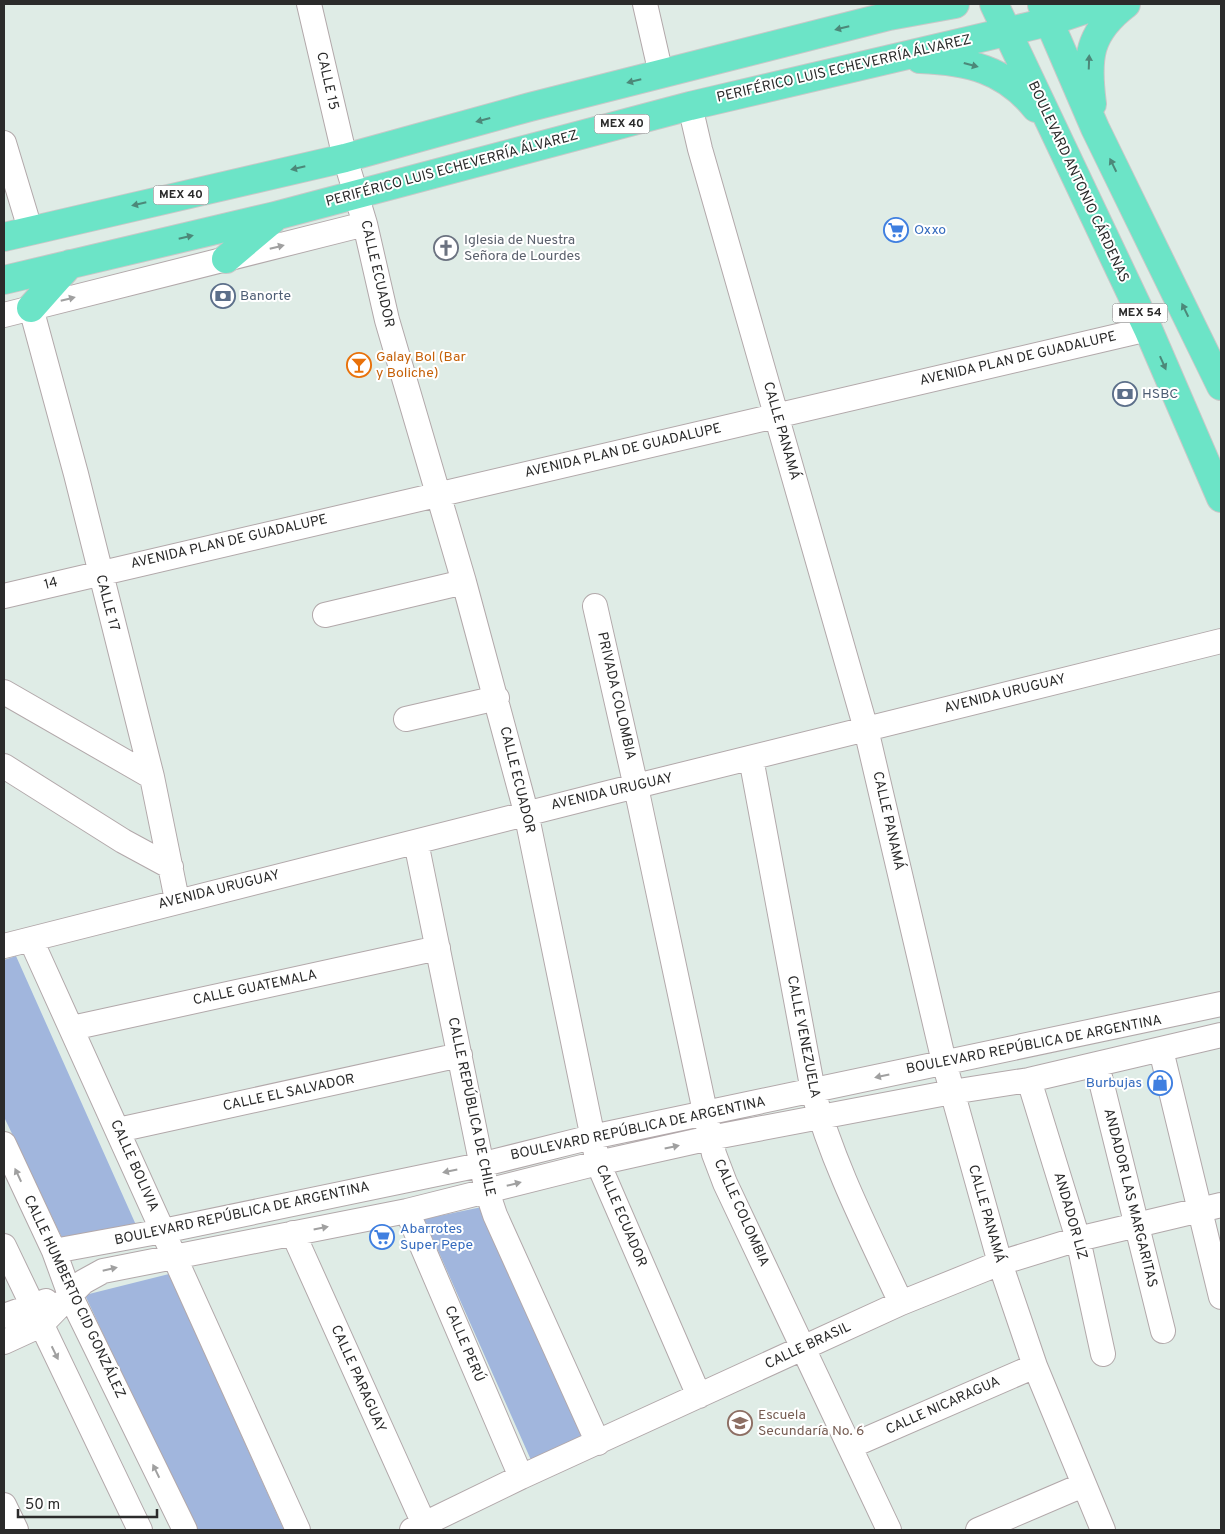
<svg xmlns="http://www.w3.org/2000/svg" width="1225" height="1534" font-family="Overpass,sans-serif">
<style>
.green{fill:#a1b6dd}
.lines{fill:none;stroke-linecap:round;stroke-linejoin:round}
.minor-casing{stroke:#b2a8aa;stroke-width:26}
.major-casing{stroke:#c8c8c8;stroke-width:30}
.minor{stroke:#fff;stroke-width:24}
.major{stroke:#6ce4c7;stroke-width:28}
.oneway{fill:#4c8879}
.oneway2{fill:#a0a0a0}
.labels{text-anchor:middle;dominant-baseline:central;stroke-width:4;stroke-linejoin:round;paint-order:stroke}
.shield{fill:#fff;stroke:#6b6b6b;stroke-width:1}
.shield-label{font-size:12px;font-weight:bold;fill:#2b2b2b}
.street-label{font-size:14px;fill:#2b2b2b;stroke:#fff}
.shop-label{font-size:14px;fill:#366cbe;stroke:#fff;text-anchor:start}
.worship-label{font-size:14px;fill:#5b616d;stroke:#fff;text-anchor:start}
.service-label{font-size:14px;fill:#4e5e75;stroke:#fff;text-anchor:start}
.food-label{font-size:14px;fill:#c56008;stroke:#fff;text-anchor:start}
.education-label{font-size:14px;fill:#785e54;stroke:#fff;text-anchor:start}
</style>
<rect width="100%" height="100%" fill="#dfece6"/>
<path class="green" d="M 16,956 L 136,1225 L 63,1240 L 4,1117 L 4,960 Z
M 482,1207 L 585,1437 L 531,1460 L 424,1219 Z
M 169,1274 L 284,1530 L 194,1530 L 85,1295 Z"/>
<g class="lines">
<defs>
<path id="minor" d="M 309,4 L 345,158 L 365,224 L 387,320 L 464,582 L 526,812 L 598,1163 L 699,1396
M 645,4 L 661,74
M 690,106 L 700,149 L 866,729 L 944,1062 L 1000,1263 L 1035,1366 L 1103,1530
M 4,143 L 30,229
M 31,308 L 76,474 L 152,777 L 177,900
M 4,315 L 365,224
M 4,596 L 1148,329
M 595,606 L 636,787 L 714,1154 L 725,1183 L 889,1530
M 325,615 L 464,582
M 4,692 L 152,777
M 406,719 L 497,698
M 751,758 L 813,1091 C 833,1165 869,1234 901,1303
M 4,766 L 123,841 L 171,867
M 416,842 L 487,1191 L 495,1215 L 598,1443
M 31,940 L 298,1530
M 4,946 C 409,841 815,742 1221,641
M 72,1028 L 438,948
M 1161,1050 L 1221,1297
M 1097,1065 L 1163,1331
M 1029,1080 L 1078,1239 L 1103,1354
M 118,1130 L 460,1055
M 4,1144 L 54,1251 L 70,1295 L 185,1530
M 407,1211 L 521,1477
M 293,1233 L 424,1524
M 4,1246 L 140,1530
M 54,1251 L 163,1231 L 480,1165 L 592,1137 L 1221,1004
M 4,1316 L 46,1301
M 4,1342 L 41,1325 L 83,1282 L 103,1271 L 407,1211 L 598,1163 L 710,1138 L 952,1092 L 1029,1080 L 1221,1035
M 851,1446 L 1035,1366
M 4,1505 L 16,1530
M 412,1530 L 521,1477 L 901,1303 L 1000,1263 L 1078,1239 L 1221,1205
M 978,1530 L 1083,1485"/>
<path id="major" d="M 994,4 L 1148,329 L 1221,498
M 1042,5 L 1095,128 L 1221,386
M 920,59 C 968,61 1005,69 1036,108
M 1092,104 C 1086,58 1088,33 1126,4
M 4,237 L 345,158 L 530,107 L 889,16 L 955,4
M 226,259 L 272,220
M 4,280 L 275,216 L 690,106 L 1048,22 L 1102,4
M 31,308 L 70,264"/>
</defs>
<use href="#minor" class="minor-casing"/>
<use href="#major" class="major-casing"/>
<use href="#minor" class="minor"/>
<use href="#major" class="major"/>
</g>
<defs><path id="oneway-solid" d="M-6-.8H1V-3.2L6.5 0L1 3.2V.8H-6Z" transform="scale(1.25)"/></defs>
<g class="oneway">
<use href="#oneway-solid" transform="translate(842 28) rotate(166)"/>
<use href="#oneway-solid" transform="translate(1089 62) rotate(-88)"/>
<use href="#oneway-solid" transform="translate(971 65) rotate(15)"/>
<use href="#oneway-solid" transform="translate(634 81) rotate(166)"/>
<use href="#oneway-solid" transform="translate(483 120) rotate(165)"/>
<use href="#oneway-solid" transform="translate(1113 165) rotate(-116)"/>
<use href="#oneway-solid" transform="translate(298 168) rotate(167)"/>
<use href="#oneway-solid" transform="translate(139 204) rotate(167)"/>
<use href="#oneway-solid" transform="translate(186 237) rotate(-13)"/>
<use href="#oneway-solid" transform="translate(1185 310) rotate(-116)"/>
<use href="#oneway-solid" transform="translate(1163 363) rotate(66)"/>
</g>
<g class="oneway2">
<use href="#oneway-solid" transform="translate(277 247) rotate(-14)"/>
<use href="#oneway-solid" transform="translate(68 299) rotate(-14)"/>
<use href="#oneway-solid" transform="translate(882 1076) rotate(168)"/>
<use href="#oneway-solid" transform="translate(672 1147) rotate(-12)"/>
<use href="#oneway-solid" transform="translate(450 1171) rotate(168)"/>
<use href="#oneway-solid" transform="translate(18 1175) rotate(-115)"/>
<use href="#oneway-solid" transform="translate(514 1184) rotate(-14)"/>
<use href="#oneway-solid" transform="translate(321 1228) rotate(-11)"/>
<use href="#oneway-solid" transform="translate(110 1269) rotate(-13)"/>
<use href="#oneway-solid" transform="translate(55 1353) rotate(64)"/>
<use href="#oneway-solid" transform="translate(156 1471) rotate(-116)"/>
</g>
<defs>
<symbol id="supermarket-ring" viewBox="-11 -11 22 22"><circle r="9.5" fill="#fff" stroke="#3f7fe0" stroke-width="1.5"/><path d="M-6-5.5h2.5l.6 2H6L4.5 2H-2.5L-4.4-4H-6ZM-1.5 3.2a1.3 1.3 0 1 0 .1 0ZM3 3.2a1.3 1.3 0 1 0 .1 0Z" fill="#3f7fe0"/></symbol>
<symbol id="church-ring" viewBox="-11 -11 22 22"><circle r="9.5" fill="#fff" stroke="#6b7280" stroke-width="1.5"/><path d="M-1.2-6h2.4v3.5h3.3v2.4h-3.3V6h-2.4V-.1h-3.3v-2.4h3.3Z" fill="#6b7280"/></symbol>
<symbol id="bank-ring" viewBox="-11 -11 22 22"><circle r="9.5" fill="#fff" stroke="#5c6f8a" stroke-width="1.5"/><path d="M-6-4H6V4H-6ZM0-2.3a2.3 2.3 0 1 0 0 4.6a2.3 2.3 0 1 0 0-4.6Z" fill="#5c6f8a"/></symbol>
<symbol id="bar-ring" viewBox="-11 -11 22 22"><circle r="9.5" fill="#fff" stroke="#e8710a" stroke-width="1.5"/><path d="M-6-5H6L.8 .8V4.5H3.5V6h-7V4.5H-.8V.8Z" fill="#e8710a"/></symbol>
<symbol id="shop-ring" viewBox="-11 -11 22 22"><circle r="9.5" fill="#fff" stroke="#3f7fe0" stroke-width="1.5"/><path d="M-5-2.5h2.3a2.7 3.5 0 0 1 5.4 0H5L5.5 6h-11ZM-1.5-2.5h3a1.5 2.3 0 0 0-3 0Z" fill="#3f7fe0"/></symbol>
<symbol id="school-ring" viewBox="-11 -11 22 22"><circle r="9.5" fill="#fff" stroke="#8d6e63" stroke-width="1.5"/><path d="M0-5L7-2L0 1L-7-2ZM-4 1L0 2.5L4 1V4Q0 6-4 4Z" fill="#8d6e63"/></symbol>
</defs>
<g fill-rule="evenodd">
<use href="#supermarket-ring" x="882" y="216" width="28" height="28"/>
<use href="#church-ring" x="432" y="234" width="28" height="28"/>
<use href="#bank-ring" x="209" y="282" width="28" height="28"/>
<use href="#bar-ring" x="345" y="351" width="28" height="28"/>
<use href="#bank-ring" x="1111" y="380" width="28" height="28"/>
<use href="#shop-ring" x="1146" y="1069" width="28" height="28"/>
<use href="#supermarket-ring" x="368" y="1223" width="28" height="28"/>
<use href="#school-ring" x="726" y="1409" width="28" height="28"/>
</g>
<g class="labels">
<g class="shield">
<rect x="594.5" y="114.5" width="55" height="19" rx="4"/>
<rect x="153.5" y="185.5" width="55" height="19" rx="4"/>
<rect x="1112.5" y="303.5" width="55" height="19" rx="4"/>
</g>
<g class="shield-label">
<text x="622" y="124">MEX 40</text>
<text x="181" y="195">MEX 40</text>
<text x="1140" y="313">MEX 54</text>
</g>
<g class="street-label">
<text transform="translate(844 69) rotate(-13)">PERIFÉRICO LUIS ECHEVERRÍA ÁLVAREZ</text>
<text transform="translate(327 81) rotate(77)">CALLE 15</text>
<text transform="translate(452 169) rotate(-15)">PERIFÉRICO LUIS ECHEVERRÍA ÁLVAREZ</text>
<text transform="translate(1078 182) rotate(65)">BOULEVARD ANTONIO CÁRDENAS</text>
<text transform="translate(377 274) rotate(77)">CALLE ECUADOR</text>
<text transform="translate(1018 359) rotate(-13)">AVENIDA PLAN DE GUADALUPE</text>
<text transform="translate(781 431) rotate(74)">CALLE PANAMÁ</text>
<text transform="translate(623 451) rotate(-13)">AVENIDA PLAN DE GUADALUPE</text>
<text transform="translate(229 542) rotate(-13)">AVENIDA PLAN DE GUADALUPE</text>
<text transform="translate(51 584) rotate(-14)">14</text>
<text transform="translate(107 603) rotate(75)">CALLE 17</text>
<text transform="translate(1005 694) rotate(-14)">AVENIDA URUGUAY</text>
<text transform="translate(616 696) rotate(77)">PRIVADA COLOMBIA</text>
<text transform="translate(517 780) rotate(76)">CALLE ECUADOR</text>
<text transform="translate(612 792) rotate(-13)">AVENIDA URUGUAY</text>
<text transform="translate(888 821) rotate(77)">CALLE PANAMÁ</text>
<text transform="translate(219 890) rotate(-14)">AVENIDA URUGUAY</text>
<text transform="translate(255 988) rotate(-12)">CALLE GUATEMALA</text>
<text transform="translate(803 1037) rotate(79)">CALLE VENEZUELA</text>
<text transform="translate(1034 1045) rotate(-11)">BOULEVARD REPÚBLICA DE ARGENTINA</text>
<text transform="translate(289 1093) rotate(-12)">CALLE EL SALVADOR</text>
<text transform="translate(471 1107) rotate(78)">CALLE REPÚBLICA DE CHILE</text>
<text transform="translate(638 1129) rotate(-12)">BOULEVARD REPÚBLICA DE ARGENTINA</text>
<text transform="translate(134 1166) rotate(66)">CALLE BOLIVIA</text>
<text transform="translate(1130 1198) rotate(76)">ANDADOR LAS MARGARITAS</text>
<text transform="translate(741 1213) rotate(66)">CALLE COLOMBIA</text>
<text transform="translate(242 1214) rotate(-12)">BOULEVARD REPÚBLICA DE ARGENTINA</text>
<text transform="translate(986 1214) rotate(74)">CALLE PANAMÁ</text>
<text transform="translate(621 1216) rotate(67)">CALLE ECUADOR</text>
<text transform="translate(1070 1216) rotate(74)">ANDADOR LIZ</text>
<text transform="translate(74 1297) rotate(65)">CALLE HUMBERTO CID GONZÁLEZ</text>
<text transform="translate(464 1344) rotate(67)">CALLE PERÚ</text>
<text transform="translate(808 1346) rotate(-25)">CALLE BRASIL</text>
<text transform="translate(358 1379) rotate(66)">CALLE PARAGUAY</text>
<text transform="translate(943 1406) rotate(-24)">CALLE NICARAGUA</text>
</g>
<g class="shop-label">
<text x="914" y="230">Oxxo</text>
<text x="1142" y="1083" text-anchor="end">Burbujas</text>
<text x="400" y="1229">Abarrotes<tspan x="400" dy="16">Super Pepe</tspan></text>
</g>
<g class="worship-label">
<text x="464" y="240">Iglesia de Nuestra<tspan x="464" dy="16">Señora de Lourdes</tspan></text>
</g>
<g class="service-label">
<text x="240" y="296">Banorte</text>
<text x="1142" y="394">HSBC</text>
</g>
<g class="food-label">
<text x="376" y="357">Galay Bol (Bar<tspan x="376" dy="16">y Boliche)</tspan></text>
</g>
<g class="education-label">
<text x="758" y="1415">Escuela<tspan x="758" dy="16">Secundaría No. 6</tspan></text>
</g>
</g>
<rect width="1225" height="1534" fill="none" stroke="#2b2b2b" stroke-width="10"/>
<path d="M18 1509v8h139v-8" fill="none" stroke="#2b2b2b" stroke-width="2.5"/>
<text x="25" y="1509" font-size="15" fill="#2b2b2b" stroke="#ffffff" stroke-width="4" paint-order="stroke">50 m</text>
</svg>
